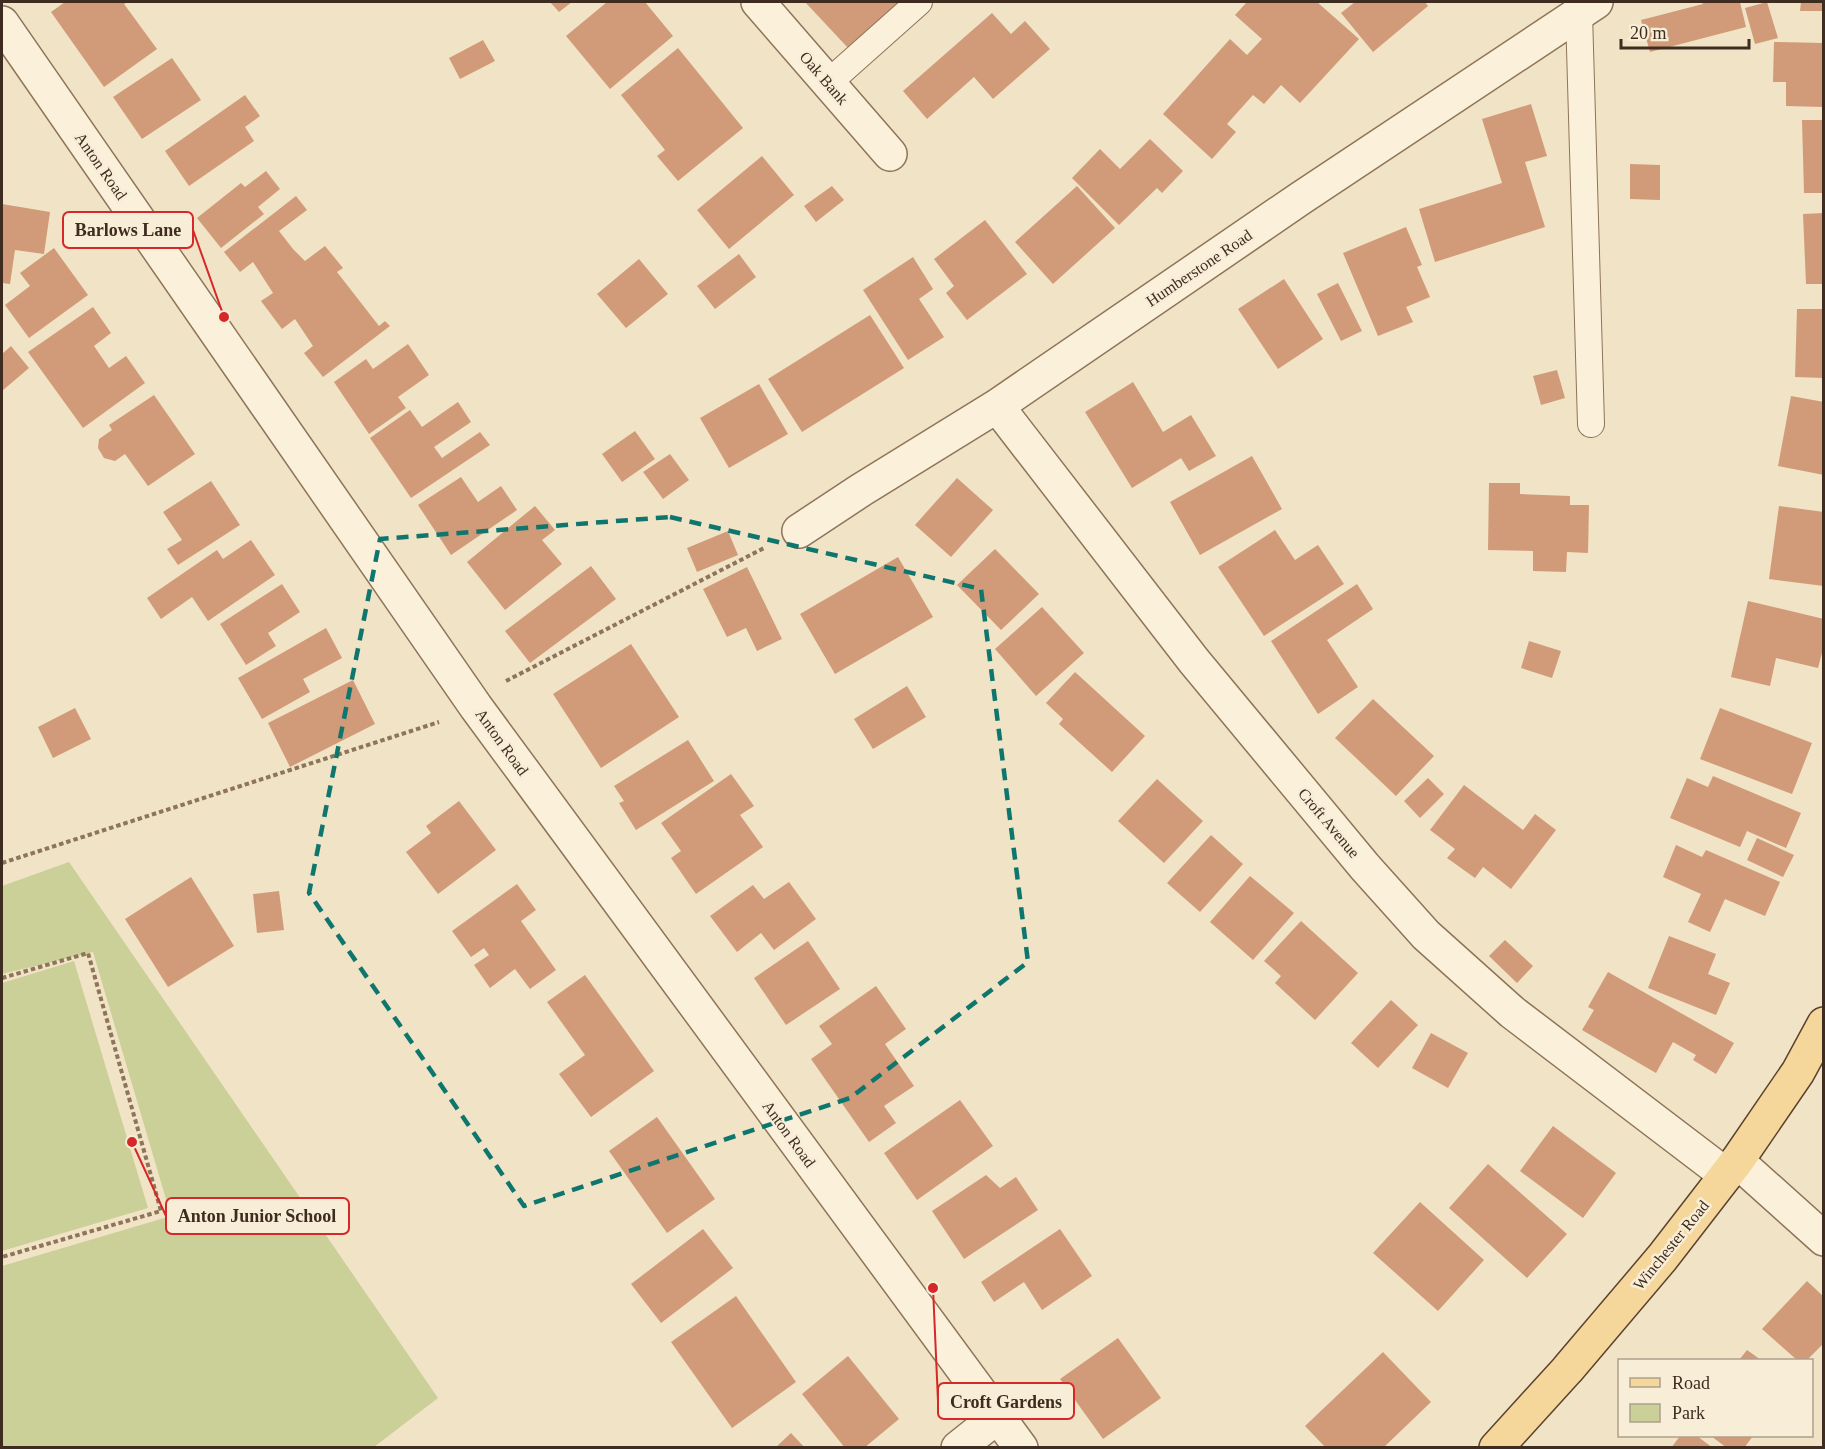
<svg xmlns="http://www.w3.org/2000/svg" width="1825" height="1449" font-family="Georgia,serif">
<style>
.green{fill:#cbd098}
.building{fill:#d19b79}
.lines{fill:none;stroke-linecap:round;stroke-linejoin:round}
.lane-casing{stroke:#8d745a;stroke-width:28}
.street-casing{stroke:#8d745a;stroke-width:36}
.primary-casing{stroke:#5b422e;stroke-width:36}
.path{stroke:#8d745a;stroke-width:4;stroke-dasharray:4.5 3;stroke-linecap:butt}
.lane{stroke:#fbf0da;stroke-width:26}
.street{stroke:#fbf0da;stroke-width:33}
.primary{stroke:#f5d79c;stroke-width:33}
.marked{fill:none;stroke:#0f766e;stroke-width:4.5;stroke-dasharray:12 8;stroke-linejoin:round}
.labels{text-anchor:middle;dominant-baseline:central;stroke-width:5;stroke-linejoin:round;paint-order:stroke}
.street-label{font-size:16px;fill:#3d2c1f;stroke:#f8edd6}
.leader{fill:none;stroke:#d62828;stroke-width:2}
.callout-dot{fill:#d62828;stroke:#f8edd6;stroke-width:2}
.callout{fill:#f8edd6;stroke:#d62828;stroke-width:2}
.callout-label{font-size:18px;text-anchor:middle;font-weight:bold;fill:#3d2c1f}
</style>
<rect width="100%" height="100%" fill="#f1e3c5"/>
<path class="green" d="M 69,862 L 438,1398 L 374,1447 L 2,1447 L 2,1266 L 171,1216 L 93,952 L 2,974 L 2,886 Z
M 74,961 L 148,1208 L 2,1251 L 2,983 Z"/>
<path class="building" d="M 65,2 L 128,2 L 124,4 L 157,49 L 104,87 L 51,12 Z
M 550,2 L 572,2 L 559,12 Z
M 607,2 L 645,2 L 673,36 L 610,89 L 566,36 Z
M 805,2 L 901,2 L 849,49 Z
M 1247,2 L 1317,2 L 1359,39 L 1300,103 L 1281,85 L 1264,104 L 1253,95 L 1227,124 L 1236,132 L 1212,159 L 1163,114 L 1230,39 L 1247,55 L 1262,39 L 1235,15 Z
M 1355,2 L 1425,2 L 1428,6 L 1373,52 L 1341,13 Z
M 1702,2 L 1740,2 L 1746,27 L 1650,52 L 1641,20 L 1703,4 Z
M 1767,2 L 1778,38 L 1755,44 L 1745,8 Z
M 1801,2 L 1824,2 L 1824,11 L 1800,11 Z
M 992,13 L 1011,34 L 1025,21 L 1050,49 L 993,99 L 974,77 L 927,119 L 903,91 Z
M 483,40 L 495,61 L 460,79 L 449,58 Z
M 1774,42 L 1824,43 L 1824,107 L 1786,106 L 1786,82 L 1773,82 Z
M 678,48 L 743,128 L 678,181 L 657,156 L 665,150 L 621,95 Z
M 172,58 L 201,100 L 142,139 L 113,97 Z
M 245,95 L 260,116 L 245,127 L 254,141 L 189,186 L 165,151 Z
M 1531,104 L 1547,156 L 1525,162 L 1545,227 L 1435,262 L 1419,209 L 1502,183 L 1482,119 Z
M 1802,120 L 1824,120 L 1824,193 L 1804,193 Z
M 1150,139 L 1183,171 L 1162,193 L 1157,188 L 1119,225 L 1072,178 L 1100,149 L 1120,169 Z
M 762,156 L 794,195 L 729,249 L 697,210 Z
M 1630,164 L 1660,165 L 1660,200 L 1630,199 Z
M 266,171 L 280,189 L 258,207 L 264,214 L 221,248 L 197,218 L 241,183 L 245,187 Z
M 832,186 L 844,200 L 816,222 L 804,206 Z
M 1077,186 L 1115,228 L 1053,284 L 1015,242 Z
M 296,196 L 307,210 L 279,231 L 293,249 L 305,261 L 325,246 L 343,268 L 337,272 L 379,326 L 385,321 L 390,326 L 323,377 L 304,353 L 313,346 L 295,319 L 282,329 L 261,301 L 273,293 L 253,262 L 240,272 L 224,252 Z
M 2,204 L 50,212 L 44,254 L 15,250 L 10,284 L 2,283 Z
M 1824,213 L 1824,284 L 1806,284 L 1803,214 Z
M 985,220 L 1027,274 L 967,320 L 946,293 L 954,286 L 934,259 Z
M 1406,227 L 1422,265 L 1417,267 L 1430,297 L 1406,307 L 1413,322 L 1378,336 L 1343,253 Z
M 54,248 L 88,295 L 29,338 L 5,305 L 30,286 L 20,273 Z
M 739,254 L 756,277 L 715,309 L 697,286 Z
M 913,257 L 933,289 L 919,299 L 944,337 L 908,360 L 863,290 Z
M 639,259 L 668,294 L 626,328 L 597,294 Z
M 1284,279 L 1323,339 L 1278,369 L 1238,309 Z
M 1338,283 L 1362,331 L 1341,341 L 1317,294 Z
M 93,307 L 111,333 L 94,346 L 109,368 L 126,356 L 145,383 L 83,428 L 28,352 Z
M 1797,309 L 1824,309 L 1824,378 L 1795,377 Z
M 870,315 L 904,368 L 802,432 L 768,379 Z
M 408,344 L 429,375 L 398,397 L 406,408 L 369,434 L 334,382 L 366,359 L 373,369 Z
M 11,346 L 29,368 L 2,391 L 2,354 Z
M 1557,370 L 1565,398 L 1541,405 L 1533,376 Z
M 1133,382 L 1163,432 L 1191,415 L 1216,456 L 1189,471 L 1181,458 L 1132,488 L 1085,412 Z
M 759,384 L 788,434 L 729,468 L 700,418 Z
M 154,395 L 195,454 L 148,486 L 125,454 L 115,461 L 104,458 L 98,448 L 99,439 L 112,430 L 109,425 Z
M 1791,396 L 1824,402 L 1824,475 L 1778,466 Z
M 458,402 L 471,422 L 434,447 L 442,458 L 480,432 L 490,445 L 411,498 L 370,438 L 410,410 L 422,427 Z
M 635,431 L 655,459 L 622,482 L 602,454 Z
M 670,454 L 689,480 L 663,499 L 643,472 Z
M 1252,456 L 1282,509 L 1200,555 L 1170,502 Z
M 461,477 L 478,502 L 501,486 L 517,510 L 451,555 L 418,505 Z
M 957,478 L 993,510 L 951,557 L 915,525 Z
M 211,481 L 240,525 L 178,565 L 167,549 L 182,540 L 163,512 Z
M 1489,483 L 1520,483 L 1520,494 L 1570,496 L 1570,505 L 1589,505 L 1588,553 L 1567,552 L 1566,572 L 1533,571 L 1533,551 L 1488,550 Z
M 535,506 L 555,530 L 542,540 L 562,564 L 505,610 L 467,562 Z
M 1779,506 L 1824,512 L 1824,586 L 1769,579 Z
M 1275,530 L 1295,560 L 1318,545 L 1344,584 L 1264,636 L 1218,567 Z
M 728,531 L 738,555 L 697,572 L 687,548 Z
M 251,540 L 275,575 L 208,621 L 192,597 L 161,619 L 147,598 L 217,550 L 223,559 Z
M 995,549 L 1039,594 L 1001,630 L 957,585 Z
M 898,557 L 933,617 L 835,674 L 800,614 Z
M 591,566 L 616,599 L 530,663 L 505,631 Z
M 747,567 L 782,639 L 757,651 L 746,628 L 727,637 L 703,589 Z
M 282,584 L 300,612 L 268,633 L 276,646 L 246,665 L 220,624 Z
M 1357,584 L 1373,609 L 1327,640 L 1358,687 L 1318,714 L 1271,641 Z
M 1748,601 L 1824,619 L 1824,645 L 1818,668 L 1776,658 L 1770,686 L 1731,677 Z
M 1042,607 L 1084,653 L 1036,696 L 995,649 Z
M 326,628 L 342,658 L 303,679 L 310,692 L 262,719 L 238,678 Z
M 1529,641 L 1561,651 L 1552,678 L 1521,668 Z
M 631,644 L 679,717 L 601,768 L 553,694 Z
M 1075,672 L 1145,736 L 1112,772 L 1059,724 L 1063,719 L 1046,703 Z
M 353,680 L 375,724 L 290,767 L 268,723 Z
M 907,686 L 926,717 L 873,749 L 854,719 Z
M 1373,699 L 1434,756 L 1396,796 L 1335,738 Z
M 75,708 L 91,739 L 53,758 L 38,727 Z
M 1720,708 L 1812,743 L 1792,794 L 1700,759 Z
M 688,740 L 714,781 L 636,830 L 619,803 L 624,801 L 614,786 Z
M 731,774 L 754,806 L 740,815 L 763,847 L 696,894 L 671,858 L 681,851 L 661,823 Z
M 1713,776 L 1801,813 L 1786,848 L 1747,831 L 1740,847 L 1670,818 L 1687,778 L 1708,787 Z
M 1428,778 L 1444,794 L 1420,818 L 1404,801 Z
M 1157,779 L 1203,821 L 1164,863 L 1118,821 Z
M 1464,785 L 1523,830 L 1535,814 L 1556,830 L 1511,889 L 1483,867 L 1475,878 L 1447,858 L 1455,849 L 1430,830 Z
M 459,801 L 496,850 L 438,894 L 406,852 L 431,833 L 426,826 Z
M 1211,835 L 1243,864 L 1200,912 L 1167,883 Z
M 1757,838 L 1794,855 L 1783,877 L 1747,860 Z
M 1676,845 L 1702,857 L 1706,850 L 1780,882 L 1765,916 L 1725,899 L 1710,932 L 1688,922 L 1701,894 L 1663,877 Z
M 1250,876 L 1294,913 L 1253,960 L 1210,922 Z
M 191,877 L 234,946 L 168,987 L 125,919 Z
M 789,882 L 816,919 L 774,950 L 761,933 L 737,952 L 710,916 L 753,885 L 764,899 Z
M 517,884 L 536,910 L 521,921 L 556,970 L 530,989 L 515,969 L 490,988 L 474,965 L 489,955 L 484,948 L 471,957 L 452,931 Z
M 279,891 L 284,930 L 257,933 L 253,894 Z
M 1301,921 L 1358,973 L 1315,1020 L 1275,983 L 1281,976 L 1264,961 Z
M 1669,936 L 1716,954 L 1708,974 L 1730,983 L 1716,1015 L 1648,988 Z
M 1505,940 L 1533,966 L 1517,983 L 1489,956 Z
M 808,941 L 840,989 L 786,1025 L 754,978 Z
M 1608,972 L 1734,1043 L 1716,1074 L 1693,1060 L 1696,1055 L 1673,1042 L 1656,1073 L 1582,1030 L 1594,1010 L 1588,1007 Z
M 585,975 L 654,1071 L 591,1117 L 559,1074 L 585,1055 L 547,1002 Z
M 876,986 L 906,1029 L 885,1044 L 914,1086 L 884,1106 L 896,1123 L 869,1142 L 811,1059 L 832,1044 L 819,1026 Z
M 1391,1000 L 1418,1025 L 1378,1068 L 1351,1043 Z
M 1431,1033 L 1468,1053 L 1448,1088 L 1412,1068 Z
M 960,1100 L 993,1146 L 917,1200 L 884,1153 Z
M 657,1117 L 715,1199 L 667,1233 L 609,1151 Z
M 1553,1126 L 1616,1173 L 1583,1218 L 1520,1171 Z
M 1488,1164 L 1567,1234 L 1527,1278 L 1449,1208 Z
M 986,1175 L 1000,1188 L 1016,1177 L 1038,1210 L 964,1259 L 932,1211 Z
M 1420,1202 L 1484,1260 L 1438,1311 L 1373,1253 Z
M 703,1229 L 733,1268 L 661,1323 L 631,1284 Z
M 1060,1229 L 1092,1276 L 1042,1310 L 1024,1282 L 994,1302 L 981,1282 Z
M 1807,1281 L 1824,1297 L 1824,1343 L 1807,1360 L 1797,1360 L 1762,1329 Z
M 736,1296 L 796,1382 L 732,1428 L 671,1342 Z
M 1118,1338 L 1161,1398 L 1103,1439 L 1060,1379 Z
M 1747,1350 L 1761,1360 L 1739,1360 Z
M 1383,1352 L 1431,1402 L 1383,1448 L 1326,1448 L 1305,1426 Z
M 848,1356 L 899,1419 L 864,1448 L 845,1448 L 802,1394 Z
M 791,1433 L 805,1448 L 775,1448 Z
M 1680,1436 L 1697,1436 L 1713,1448 L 1671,1448 Z
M 1711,1436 L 1753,1436 L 1744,1448 L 1727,1448 Z"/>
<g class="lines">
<defs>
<path id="lane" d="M 1579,14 L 1591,424
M 828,83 L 919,2"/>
<path id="street" d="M 758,2 L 890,154
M 2,23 L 476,707 L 1021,1448
M 997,406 L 1194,661 L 1365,867 L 1426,935 L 1512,1012 L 1726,1175
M 799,531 L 861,490 L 997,406 L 1301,198 L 1596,2
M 1737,1161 L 1824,1239
M 958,1448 L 997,1417"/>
<path id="primary" d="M 1496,1448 L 1567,1370 L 1662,1258 L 1737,1161 L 1798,1072 L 1824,1024"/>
</defs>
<use href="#lane" class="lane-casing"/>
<use href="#street" class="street-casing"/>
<use href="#primary" class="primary-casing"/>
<path class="path" d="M 506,681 L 766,547
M 2,863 L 439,722
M 2,978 L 88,953 L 161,1211 L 2,1257"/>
<use href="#lane" class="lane"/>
<use href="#street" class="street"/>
<use href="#primary" class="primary"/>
</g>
<path class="marked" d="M 670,517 L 981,589 L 1028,962 L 850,1098 L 524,1206 L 309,893 L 380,539 Z"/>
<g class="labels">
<g class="street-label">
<text transform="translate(824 78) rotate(49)">Oak Bank</text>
<text transform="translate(101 166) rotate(55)">Anton Road</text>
<text transform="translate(1199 268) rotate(-34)">Humberstone Road</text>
<text transform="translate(502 742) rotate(54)">Anton Road</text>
<text transform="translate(1329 823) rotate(50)">Croft Avenue</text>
<text transform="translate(789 1134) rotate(54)">Anton Road</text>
<text transform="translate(1671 1245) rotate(-51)">Winchester Road</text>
</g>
</g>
<path class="leader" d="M224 317L193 230M132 1142L166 1216M933 1288L938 1401"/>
<g class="callout-dot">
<circle cx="224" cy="317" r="6"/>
<circle cx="132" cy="1142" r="6"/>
<circle cx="933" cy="1288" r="6"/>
</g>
<g class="callout">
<rect x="63" y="212" width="130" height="36" rx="6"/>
<rect x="166" y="1198" width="183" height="36" rx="6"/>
<rect x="938" y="1383" width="136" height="36" rx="6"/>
</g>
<g class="callout-label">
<text x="128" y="236">Barlows Lane</text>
<text x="257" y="1222">Anton Junior School</text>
<text x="1006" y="1408">Croft Gardens</text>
</g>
<rect width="1825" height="1449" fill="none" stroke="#3d2c1f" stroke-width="6"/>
<rect x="1618" y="1359" width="195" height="78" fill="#f8edd6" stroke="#ada08d" stroke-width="1.5"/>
<rect x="1630" y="1378" width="30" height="9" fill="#f5d79c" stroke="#ada08d" stroke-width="1.5"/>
<text x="1672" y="1389" font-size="18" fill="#3d2c1f">Road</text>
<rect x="1630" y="1404" width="30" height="18" fill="#cbd098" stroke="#ada08d" stroke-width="1.5"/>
<text x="1672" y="1419" font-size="18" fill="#3d2c1f">Park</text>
<path d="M1621 39v9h128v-9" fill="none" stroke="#3d2c1f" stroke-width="3"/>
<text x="1630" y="39" font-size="18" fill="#3d2c1f" stroke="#f8edd6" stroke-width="4.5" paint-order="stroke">20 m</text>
</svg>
